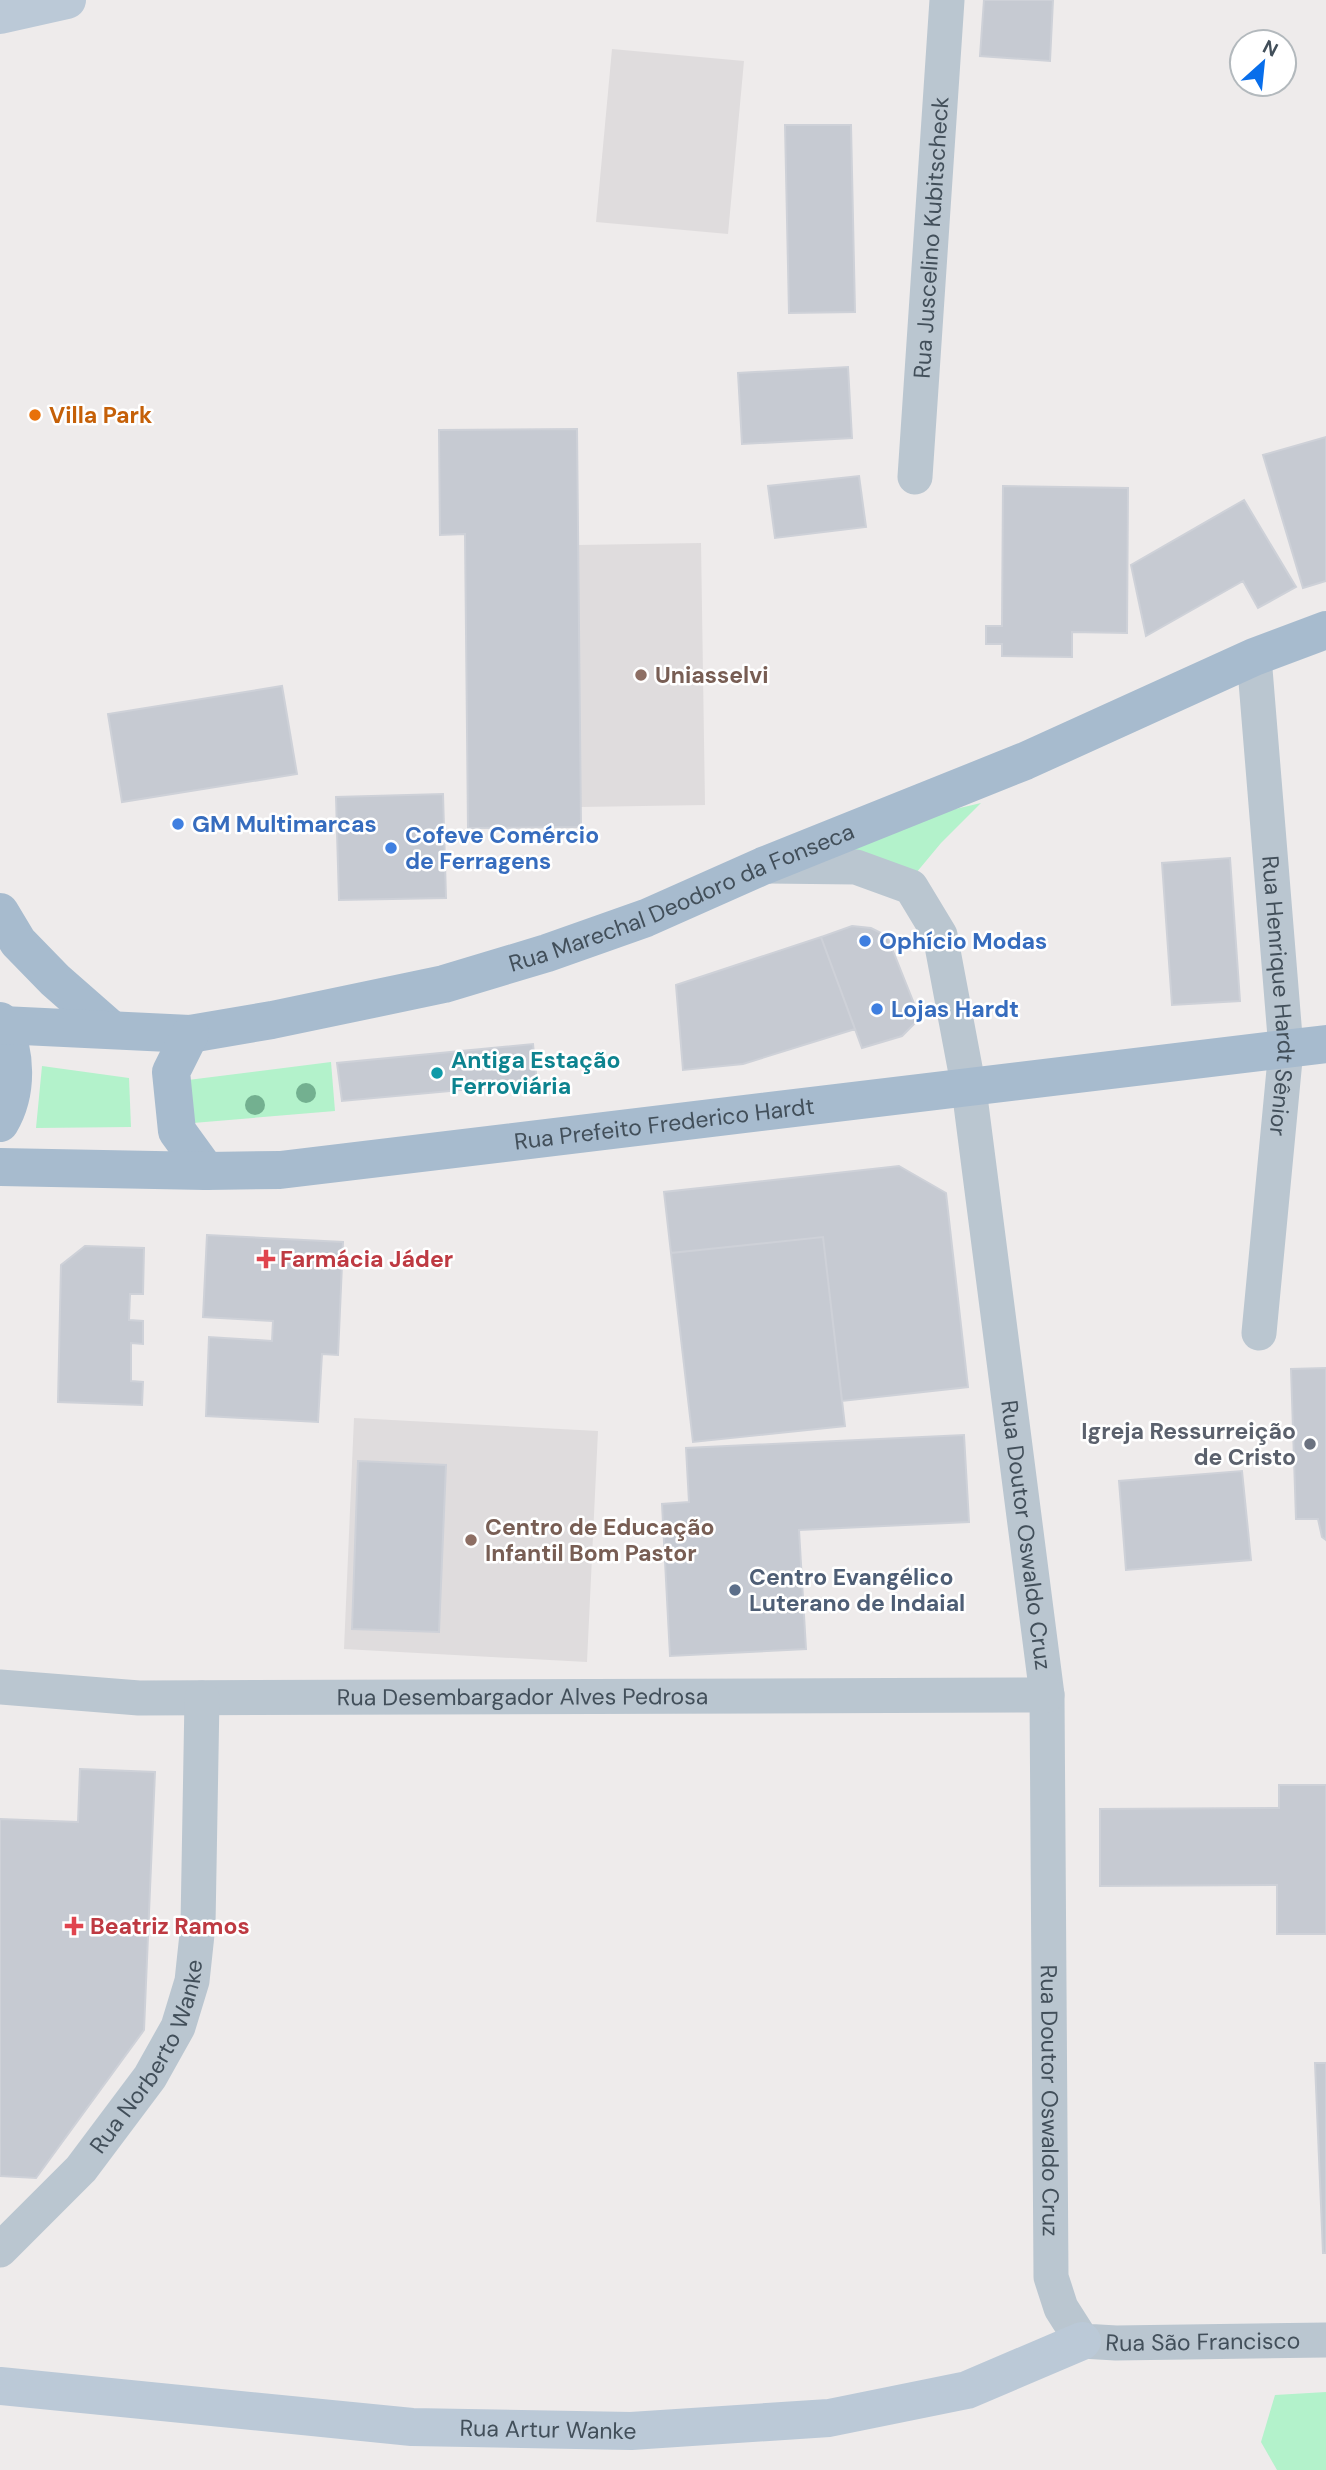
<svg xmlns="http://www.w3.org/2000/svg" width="1326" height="2470" font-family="'DM Sans',sans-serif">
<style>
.education{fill:#dfdcdd}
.green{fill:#b3f2cb}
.building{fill:#c6cad2;stroke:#ced1d8;stroke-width:2}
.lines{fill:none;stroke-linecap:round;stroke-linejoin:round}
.street{stroke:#bac6d0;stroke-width:35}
.secondary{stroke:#bbc9d7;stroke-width:38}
.primary{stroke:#a7bbce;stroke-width:38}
.tree{fill:#73b090}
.food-dot{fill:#e8710a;stroke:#fff;stroke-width:2.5}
.education-dot{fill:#8d6e63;stroke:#fff;stroke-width:2.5}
.shop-dot{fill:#3f7fe0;stroke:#fff;stroke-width:2.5}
.culture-dot{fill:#0f9aa8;stroke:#fff;stroke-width:2.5}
.health-dot{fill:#e0444e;stroke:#fff;stroke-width:2.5}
.worship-dot{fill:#6b7280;stroke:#fff;stroke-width:2.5}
.service-dot{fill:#5c6f8a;stroke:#fff;stroke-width:2.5}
.labels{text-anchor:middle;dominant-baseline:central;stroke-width:5;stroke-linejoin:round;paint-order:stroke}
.street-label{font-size:23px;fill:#424f5a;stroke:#fff}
.food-label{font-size:23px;font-weight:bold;fill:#c56008;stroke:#fff;text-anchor:start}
.education-label{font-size:23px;font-weight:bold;fill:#785e54;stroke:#fff;text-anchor:start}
.shop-label{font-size:23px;font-weight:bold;fill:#366cbe;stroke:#fff;text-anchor:start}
.culture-label{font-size:23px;font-weight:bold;fill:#0d838f;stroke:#fff;text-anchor:start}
.health-label{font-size:23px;font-weight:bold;fill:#be3a42;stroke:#fff;text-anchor:start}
.worship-label{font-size:23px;font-weight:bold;fill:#5b616d;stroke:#fff;text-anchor:end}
.service-label{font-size:23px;font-weight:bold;fill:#4e5e75;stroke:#fff;text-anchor:start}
</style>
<rect width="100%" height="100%" fill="#eeebeb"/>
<path class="education" d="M 612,49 L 744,61 L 728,234 L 596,222 Z
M 701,543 L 705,805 L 581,807 L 578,545 Z
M 354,1418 L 598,1431 L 587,1662 L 344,1649 Z"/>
<path class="green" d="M 981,803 L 941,843 L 916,873 L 819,856 L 917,818 Z
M 331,1062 L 335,1111 L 193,1123 L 188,1080 Z
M 42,1066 L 129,1078 L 131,1127 L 36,1128 Z
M 1326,2392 L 1326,2470 L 1277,2470 L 1261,2442 L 1275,2395 Z"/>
<path class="building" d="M 984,0 L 1053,0 L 1050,61 L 980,56 Z
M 785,125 L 851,125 L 855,312 L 789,313 Z
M 848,367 L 852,438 L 742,444 L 738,373 Z
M 577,429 L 581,827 L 468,828 L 465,534 L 440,535 L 439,430 Z
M 1326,437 L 1326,581 L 1303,588 L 1263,455 Z
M 859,476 L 866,527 L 775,538 L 768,486 Z
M 1003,486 L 1128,488 L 1127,633 L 1072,632 L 1072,657 L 1002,656 L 1002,644 L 986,644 L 986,626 L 1002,626 Z
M 1244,500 L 1296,587 L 1258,608 L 1243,581 L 1146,636 L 1131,565 Z
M 282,686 L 297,774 L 122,802 L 108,714 Z
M 443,794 L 446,898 L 339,900 L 336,797 Z
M 1230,858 L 1240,1001 L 1172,1005 L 1162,863 Z
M 852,926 L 871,928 L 887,936 L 917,1011 L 915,1023 L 902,1036 L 862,1048 L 821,937 Z
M 821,937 L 855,1029 L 743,1064 L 683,1070 L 676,985 Z
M 533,1044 L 537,1083 L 342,1101 L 337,1063 Z
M 899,1166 L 946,1193 L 968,1387 L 842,1401 L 823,1237 L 671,1253 L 664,1192 Z
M 207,1235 L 343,1242 L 338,1355 L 322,1354 L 318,1422 L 206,1416 L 209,1337 L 272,1341 L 273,1321 L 203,1317 Z
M 823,1237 L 845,1426 L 693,1442 L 671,1253 Z
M 85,1246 L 144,1248 L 143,1294 L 130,1294 L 129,1320 L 143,1321 L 143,1344 L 131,1343 L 131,1381 L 143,1382 L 142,1405 L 58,1402 L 61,1265 Z
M 1326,1368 L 1326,1540 L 1322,1537 L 1318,1519 L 1296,1519 L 1291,1369 Z
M 964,1435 L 969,1522 L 799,1530 L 806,1649 L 670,1656 L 662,1504 L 689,1502 L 686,1448 Z
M 358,1461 L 446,1465 L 439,1632 L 352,1629 Z
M 1242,1471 L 1251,1560 L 1126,1570 L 1119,1481 Z
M 80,1769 L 155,1772 L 144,2030 L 36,2178 L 0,2176 L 0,1819 L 78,1822 Z
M 1279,1785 L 1326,1785 L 1326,1934 L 1277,1934 L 1277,1885 L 1100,1886 L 1100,1809 L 1279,1808 Z
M 1315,2063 L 1326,2063 L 1326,2253 L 1323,2253 Z"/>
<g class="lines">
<g class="street">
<path id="s1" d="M 915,477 L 947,0"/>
<path id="s2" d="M 1254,657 L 1286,1049 L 1259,1333"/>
<path id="s3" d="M 767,866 L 856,867 L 911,887 L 940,935 L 969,1089 L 1047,1695 L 1051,2277 L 1061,2308 L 1082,2341 L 1116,2343 L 1326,2340"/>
<path id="s4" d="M 0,1687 L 139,1698 L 1047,1695"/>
<path id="s5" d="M 0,2250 L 81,2169 L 150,2077 L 178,2027 L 192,1981 L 198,1925 L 202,1698"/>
</g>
<g class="secondary">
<path d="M 0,15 L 67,0"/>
<path id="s6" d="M 0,2386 L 412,2427 L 631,2431 L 829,2418 L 967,2390 L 1082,2341"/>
</g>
<g class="primary">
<path d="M 0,912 L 18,942 L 55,980 L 112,1030"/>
<path d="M 0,1021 C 17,1051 18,1093 0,1123"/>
<path id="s7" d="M 2,1025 L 190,1034 L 272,1020 L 444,984 L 547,953 L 646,918 L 763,866 L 1025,761 L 1254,657 L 1326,630"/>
<path d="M 190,1034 L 171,1072 L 177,1131 L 206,1171"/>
<path id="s8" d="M 0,1167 L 206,1171 L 280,1170 L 1326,1044"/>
</g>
</g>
<g class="tree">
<circle cx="306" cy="1093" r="10"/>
<circle cx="255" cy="1105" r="10"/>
</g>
<circle class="food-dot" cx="35" cy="415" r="7"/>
<g class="education-dot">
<circle cx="641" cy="675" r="7"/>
<circle cx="471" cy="1540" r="7"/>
</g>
<g class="shop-dot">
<circle cx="178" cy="824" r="7"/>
<circle cx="391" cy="848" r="7"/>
<circle cx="865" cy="941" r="7"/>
<circle cx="877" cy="1009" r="7"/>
</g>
<circle class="culture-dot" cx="437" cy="1073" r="7"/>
<g class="health-dot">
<path d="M262.5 1248.5h7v7h7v7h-7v7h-7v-7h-7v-7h7z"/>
<path d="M70.5 1915.5h7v7h7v7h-7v7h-7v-7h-7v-7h7z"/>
</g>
<circle class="worship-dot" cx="1310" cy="1444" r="7"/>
<circle class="service-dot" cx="735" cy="1590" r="7"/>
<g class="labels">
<g class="street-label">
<text stroke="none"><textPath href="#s1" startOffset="240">Rua Juscelino Kubitscheck</textPath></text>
<text stroke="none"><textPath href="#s7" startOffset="700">Rua Marechal Deodoro da Fonseca</textPath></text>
<text stroke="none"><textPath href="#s2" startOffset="340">Rua Henrique Hardt Sênior</textPath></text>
<text stroke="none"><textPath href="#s8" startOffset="667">Rua Prefeito Frederico Hardt</textPath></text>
<text stroke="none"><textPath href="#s3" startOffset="810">Rua Doutor Oswaldo Cruz</textPath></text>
<text stroke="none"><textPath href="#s4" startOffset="523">Rua Desembargador Alves Pedrosa</textPath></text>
<text stroke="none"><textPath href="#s5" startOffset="247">Rua Norberto Wanke</textPath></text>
<text stroke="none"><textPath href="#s3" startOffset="1377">Rua Doutor Oswaldo Cruz</textPath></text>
<text stroke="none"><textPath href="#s3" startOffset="1746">Rua São Francisco</textPath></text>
<text stroke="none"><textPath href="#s6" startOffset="550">Rua Artur Wanke</textPath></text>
</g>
<g class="food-label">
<text x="49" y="415">Villa Park</text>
</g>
<g class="education-label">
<text x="655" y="675">Uniasselvi</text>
<text x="485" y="1527">Centro de Educação<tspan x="485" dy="26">Infantil Bom Pastor</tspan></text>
</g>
<g class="shop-label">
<text x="192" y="824">GM Multimarcas</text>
<text x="405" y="835">Cofeve Comércio<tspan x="405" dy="26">de Ferragens</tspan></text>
<text x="879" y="941">Ophício Modas</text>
<text x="891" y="1009">Lojas Hardt</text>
</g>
<g class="culture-label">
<text x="451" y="1060">Antiga Estação<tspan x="451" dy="26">Ferroviária</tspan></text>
</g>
<g class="health-label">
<text x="280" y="1259">Farmácia Jáder</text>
<text x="90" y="1926">Beatriz Ramos</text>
</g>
<g class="worship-label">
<text x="1296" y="1431">Igreja Ressurreição<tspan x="1296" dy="26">de Cristo</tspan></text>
</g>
<g class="service-label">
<text x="749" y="1577">Centro Evangélico<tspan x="749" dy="26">Luterano de Indaial</tspan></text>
</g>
</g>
<g transform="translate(1263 63) rotate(27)"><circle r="33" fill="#ffffff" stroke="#b3b9bd" stroke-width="2"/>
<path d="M0-5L12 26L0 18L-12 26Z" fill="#086eeb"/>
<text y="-10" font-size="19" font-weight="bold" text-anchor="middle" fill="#424f5a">N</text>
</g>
</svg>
